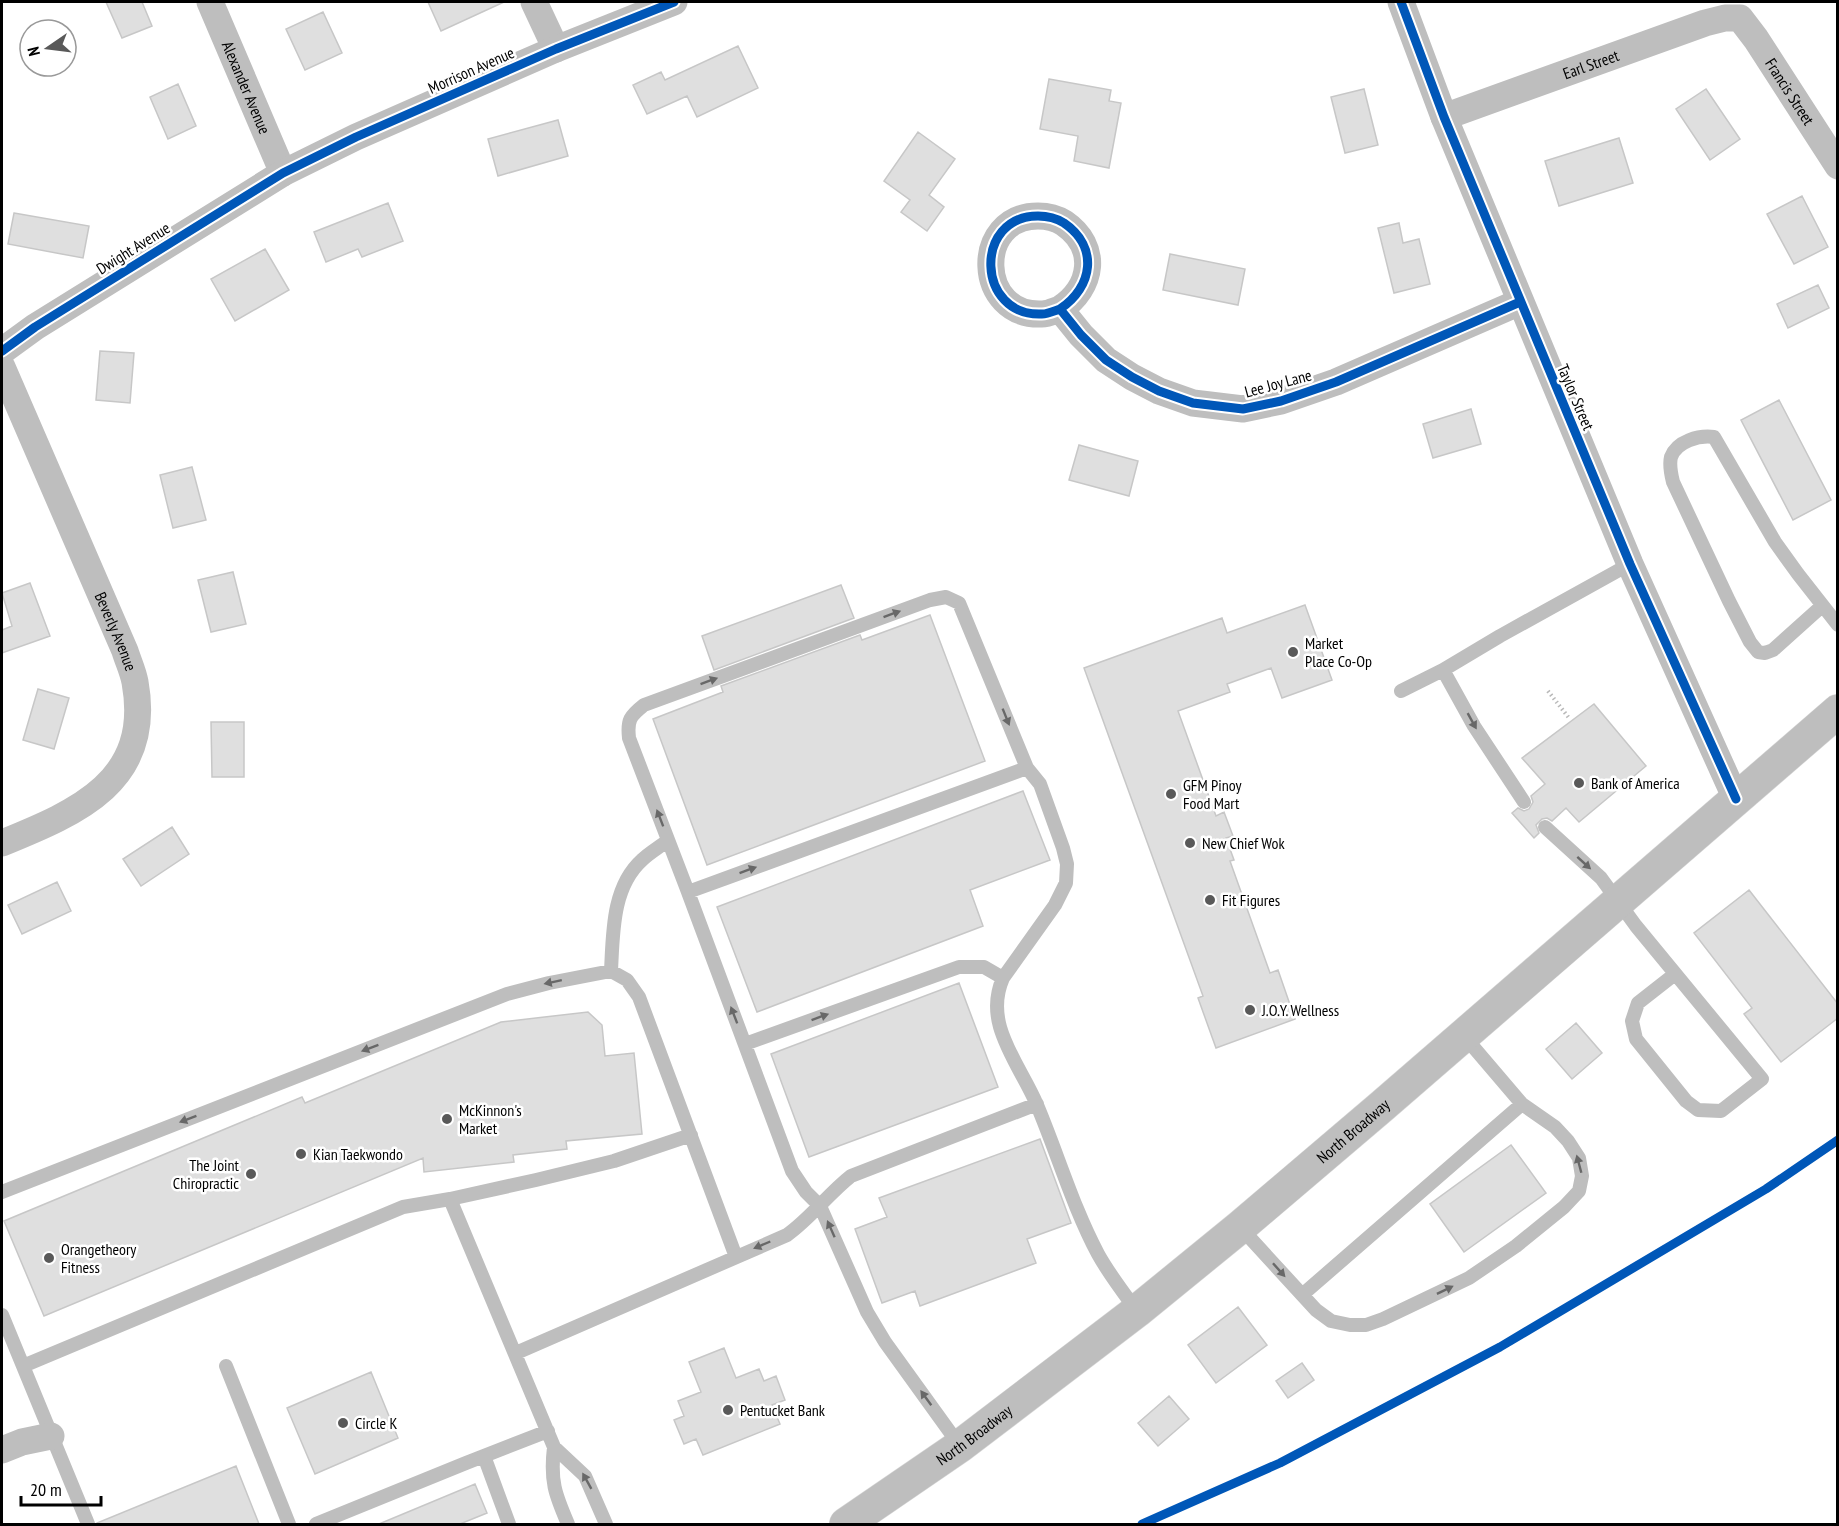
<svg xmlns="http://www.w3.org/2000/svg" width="1839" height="1526" font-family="'PT Sans Narrow',sans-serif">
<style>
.building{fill:#dfdfdf;stroke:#c7c7c7;stroke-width:1.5}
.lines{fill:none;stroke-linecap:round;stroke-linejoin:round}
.primary-casing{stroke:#dbdbdb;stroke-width:34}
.path{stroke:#b9b9b9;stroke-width:4;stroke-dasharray:1.5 3;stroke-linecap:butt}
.service{stroke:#bebebe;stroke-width:14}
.minor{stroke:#bebebe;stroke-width:27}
.primary{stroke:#bebebe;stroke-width:33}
.cycleway-casing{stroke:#fff;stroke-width:13}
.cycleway{stroke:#0057b8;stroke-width:9}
.oneway{fill:#686868}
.poi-dot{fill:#595959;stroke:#fff;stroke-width:2}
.labels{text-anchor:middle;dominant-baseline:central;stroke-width:5;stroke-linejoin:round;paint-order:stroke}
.street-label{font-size:16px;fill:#000;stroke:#fff}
.poi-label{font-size:16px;fill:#000;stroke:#fff;text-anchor:start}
</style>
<rect width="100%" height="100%" fill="#fff"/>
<path class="building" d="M 106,2 L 142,2 L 152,26 L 122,38 Z
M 428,2 L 504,2 L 441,31 Z
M 323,12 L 342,53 L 305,70 L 286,29 Z
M 738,46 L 758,88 L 697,117 L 687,96 L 647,114 L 633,85 L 661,72 L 665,80 Z
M 1049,79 L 1111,90 L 1109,101 L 1121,103 L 1109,168 L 1074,161 L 1078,136 L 1040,129 Z
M 178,84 L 196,126 L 168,139 L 150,97 Z
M 1364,89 L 1378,145 L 1345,153 L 1331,97 Z
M 1706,89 L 1740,139 L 1710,160 L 1676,109 Z
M 558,120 L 568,156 L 498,176 L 488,139 Z
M 918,132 L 955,159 L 929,195 L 944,207 L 927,231 L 901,212 L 910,200 L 884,181 Z
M 1619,138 L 1633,183 L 1559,206 L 1545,161 Z
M 1802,196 L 1828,247 L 1794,264 L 1767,214 Z
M 388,203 L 403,241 L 362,257 L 358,249 L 326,262 L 314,232 Z
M 14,213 L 89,226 L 83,258 L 8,244 Z
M 1399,223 L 1403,243 L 1419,239 L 1430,284 L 1394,293 L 1378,228 Z
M 265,249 L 289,290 L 235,321 L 211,279 Z
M 1170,254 L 1245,269 L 1238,305 L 1163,290 Z
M 1818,285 L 1829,308 L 1788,328 L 1777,304 Z
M 100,351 L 134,353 L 130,403 L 96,400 Z
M 1779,400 L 1831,500 L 1793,520 L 1741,420 Z
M 1471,409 L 1481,444 L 1433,458 L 1423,424 Z
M 1079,445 L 1138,461 L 1129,496 L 1069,480 Z
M 192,467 L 206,520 L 173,528 L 160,475 Z
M 233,572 L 246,624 L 211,632 L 198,580 Z
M 30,583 L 50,636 L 2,653 L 2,630 L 12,626 L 2,593 Z
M 841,585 L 854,618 L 714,670 L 702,636 Z
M 1305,605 L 1332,680 L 1282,698 L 1271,668 L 1227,684 L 1230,692 L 1178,711 L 1216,816 L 1224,812 L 1233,836 L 1226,838 L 1234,860 L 1230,861 L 1270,973 L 1278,970 L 1295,1019 L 1216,1048 L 1198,998 L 1203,996 L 1084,668 L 1222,618 L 1227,633 Z
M 930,615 L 985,761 L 707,865 L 653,719 L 723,692 L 721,686 L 860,635 L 862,640 Z
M 38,689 L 69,698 L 54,749 L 23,740 Z
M 1594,704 L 1646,766 L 1579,822 L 1566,808 L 1552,821 L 1547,818 L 1542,819 L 1536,825 L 1539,833 L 1534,838 L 1512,813 L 1518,808 L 1524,811 L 1529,809 L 1533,802 L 1531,796 L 1545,784 L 1522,758 Z
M 211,722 L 244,722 L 244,777 L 212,777 Z
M 1023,791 L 1050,860 L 970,890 L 983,926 L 757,1012 L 717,907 Z
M 172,827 L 189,854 L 141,886 L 123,859 Z
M 57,882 L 71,911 L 22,934 L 8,905 Z
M 1749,890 L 1838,1004 L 1838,1018 L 1781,1062 L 1744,1014 L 1752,1008 L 1694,933 Z
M 959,983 L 998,1087 L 809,1157 L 771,1054 Z
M 588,1012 L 602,1025 L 605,1056 L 634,1053 L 642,1134 L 566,1141 L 567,1149 L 513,1155 L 514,1162 L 424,1172 L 423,1158 L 44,1316 L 4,1221 L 302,1097 L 305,1103 L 501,1022 Z
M 1576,1023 L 1602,1053 L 1572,1079 L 1546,1049 Z
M 1040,1139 L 1071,1223 L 1027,1239 L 1036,1263 L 920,1306 L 915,1291 L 882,1303 L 855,1229 L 887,1217 L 879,1198 Z
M 1511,1145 L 1546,1193 L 1464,1252 L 1430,1204 Z
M 1238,1307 L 1267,1345 L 1216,1383 L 1188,1345 Z
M 724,1348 L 736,1378 L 759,1369 L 764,1381 L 776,1376 L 785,1400 L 772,1405 L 780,1424 L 703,1455 L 696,1439 L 684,1444 L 674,1420 L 684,1416 L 678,1401 L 701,1392 L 689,1362 Z
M 1302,1363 L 1314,1380 L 1288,1398 L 1276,1381 Z
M 371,1372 L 398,1438 L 315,1474 L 287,1408 Z
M 1169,1396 L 1189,1419 L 1158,1446 L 1138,1423 Z
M 236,1466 L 259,1524 L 97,1524 L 97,1523 Z
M 475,1484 L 487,1513 L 460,1524 L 379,1524 Z"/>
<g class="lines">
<defs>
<g id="primary">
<path id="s4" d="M 846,1524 L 960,1446 L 1137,1311 L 1240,1227 L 1381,1107 L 1838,711"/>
</g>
</defs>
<use href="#primary" class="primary-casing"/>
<path class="path" d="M 1548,691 L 1569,718"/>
<path class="service" d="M 1822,606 L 1773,650 L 1765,653 L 1758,652 L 1750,642 L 1729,601 L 1673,482 C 1671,474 1669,465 1671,457 C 1677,441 1699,435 1714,437 L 1775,542 L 1798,574 L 1838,625
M 1443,670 L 1474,726 L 1524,802
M 1401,691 L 1443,670 L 1500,636 L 1630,564
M 1545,827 L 1601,878 L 1636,926 L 1762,1079 L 1721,1111 L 1698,1110 L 1686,1101 L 1636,1039 L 1632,1021 L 1638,1003 L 1675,974
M 688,892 L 629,738 C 627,720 630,716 644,705 L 930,600 L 946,597 L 959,603 L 1027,768
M 611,971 C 613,933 612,887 642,860 C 650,852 660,847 668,840
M 745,1044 L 959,967 L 984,967 L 1003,978
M 2,1192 L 507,994 L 549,983 L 611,971 L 627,980 L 639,997 L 736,1257
M 450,1199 L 536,1180 L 614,1161 L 691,1135
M 1240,1227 L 1316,1310 L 1331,1321 L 1350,1325 L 1366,1325 L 1383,1319 L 1469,1278 L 1516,1246 L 1564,1207 L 1579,1191 L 1582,1176 L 1579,1158 L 1568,1141 L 1555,1127 L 1522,1104 L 1464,1036
M 1302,1295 L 1522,1104
M 2,1315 L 88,1524
M 516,1353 L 787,1235 C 811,1218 828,1194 851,1176 L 1037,1104
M 23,1366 L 403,1207 L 450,1199 L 554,1447 L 585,1476 L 606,1524
M 226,1366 L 289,1524
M 960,1446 L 885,1342 L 867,1312 L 820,1206 L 806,1192 L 792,1171 L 688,892 L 1027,768 L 1040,784 L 1063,848 L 1067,864 L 1066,883 L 1055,905 L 1003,978 C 996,994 995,1009 1000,1027 C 1008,1055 1026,1079 1037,1105 C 1058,1155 1073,1207 1098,1254 C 1109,1274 1123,1292 1137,1311
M 554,1447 C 550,1481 555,1494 568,1524
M 484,1456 L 509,1524
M 316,1524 L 466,1463 L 548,1431"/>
<g class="minor">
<path id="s1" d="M 210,2 L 283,173"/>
<path d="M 534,2 L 556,49"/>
<path d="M 1401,2 L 1444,117 L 1630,564 L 1736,799"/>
<path id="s2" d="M 1444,117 L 1705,23 L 1725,18 L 1740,18 L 1756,39 L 1838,166"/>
<path d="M 1060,309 C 1093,287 1099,247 1064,223 C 1056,218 1047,216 1038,216 C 973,216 976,317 1042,314 C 1048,314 1054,311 1060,309 L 1081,335 L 1106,360 L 1132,377 L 1159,391 L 1193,403 L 1243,409 L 1281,401 L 1336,382 L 1520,302"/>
<path d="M 2,351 L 35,327 L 283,173 L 356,137 L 556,49 L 674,2"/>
<path id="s3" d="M 2,367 L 125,651 C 128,661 133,671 135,682 C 153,781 78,812 2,843"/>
<path d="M 2,1450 L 22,1442 L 51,1436"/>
</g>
<use href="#primary" class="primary"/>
<defs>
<path id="cycleway" d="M 1401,2 L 1444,117 L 1630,564 L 1736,799
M 1060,309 C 1093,287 1099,247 1064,223 C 1056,218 1047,216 1038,216 C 973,216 976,317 1042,314 C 1048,314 1054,311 1060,309 L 1081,335 L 1106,360 L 1132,377 L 1159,391 L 1193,403 L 1243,409 L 1281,401 L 1336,382 L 1520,302
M 2,351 L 35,327 L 283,173 L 356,137 L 556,49 L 674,2
M 1142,1524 L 1280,1463 L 1500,1347 L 1766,1189 L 1838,1140"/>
</defs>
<use href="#cycleway" class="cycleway-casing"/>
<use href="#cycleway" class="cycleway"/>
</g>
<defs><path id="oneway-solid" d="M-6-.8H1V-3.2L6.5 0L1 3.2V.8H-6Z" transform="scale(1.5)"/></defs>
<g class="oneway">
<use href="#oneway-solid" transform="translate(892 614) rotate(-20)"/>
<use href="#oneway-solid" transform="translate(709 681) rotate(-20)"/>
<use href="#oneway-solid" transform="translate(1006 717) rotate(68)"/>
<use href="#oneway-solid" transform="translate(1472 721) rotate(61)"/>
<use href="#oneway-solid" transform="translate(660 818) rotate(-111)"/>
<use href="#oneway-solid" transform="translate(1584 863) rotate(42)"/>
<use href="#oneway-solid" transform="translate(748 870) rotate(-20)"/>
<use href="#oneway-solid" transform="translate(553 982) rotate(168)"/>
<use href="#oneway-solid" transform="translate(734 1015) rotate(-111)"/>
<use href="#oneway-solid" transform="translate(820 1017) rotate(-20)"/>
<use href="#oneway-solid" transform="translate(370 1048) rotate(159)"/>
<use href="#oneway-solid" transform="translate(188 1119) rotate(159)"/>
<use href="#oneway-solid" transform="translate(1579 1164) rotate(-105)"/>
<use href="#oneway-solid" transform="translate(831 1229) rotate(-114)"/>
<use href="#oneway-solid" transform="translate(762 1245) rotate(157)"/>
<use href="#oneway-solid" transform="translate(1279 1270) rotate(48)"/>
<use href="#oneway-solid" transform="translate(1445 1290) rotate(-26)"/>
<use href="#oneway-solid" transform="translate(926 1398) rotate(-126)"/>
<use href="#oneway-solid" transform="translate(587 1481) rotate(-119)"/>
</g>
<g class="poi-dot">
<circle cx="1293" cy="652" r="6"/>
<circle cx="1579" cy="783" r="6"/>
<circle cx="1171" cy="794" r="6"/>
<circle cx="1190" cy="843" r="6"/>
<circle cx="1210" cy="900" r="6"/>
<circle cx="1250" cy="1010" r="6"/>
<circle cx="447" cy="1119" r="6"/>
<circle cx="301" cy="1154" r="6"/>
<circle cx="251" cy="1174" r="6"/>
<circle cx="49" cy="1258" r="6"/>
<circle cx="728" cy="1410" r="6"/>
<circle cx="343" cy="1423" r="6"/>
</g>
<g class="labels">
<g class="street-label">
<text stroke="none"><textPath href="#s2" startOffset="156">Earl Street</textPath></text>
<text transform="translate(471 70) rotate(-24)">Morrison Avenue</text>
<text stroke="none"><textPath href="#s1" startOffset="93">Alexander Avenue</textPath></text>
<text stroke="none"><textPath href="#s2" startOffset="402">Francis Street</textPath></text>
<text transform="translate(133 248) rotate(-32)">Dwight Avenue</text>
<text transform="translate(1278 383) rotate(-15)">Lee Joy Lane</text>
<text transform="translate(1576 397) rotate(67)">Taylor Street</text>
<text stroke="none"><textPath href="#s3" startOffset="288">Beverly Avenue</textPath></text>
<text stroke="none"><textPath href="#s4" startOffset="642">North Broadway</textPath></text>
<text stroke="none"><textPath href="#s4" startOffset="156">North Broadway</textPath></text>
</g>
<g class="poi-label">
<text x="1305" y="643">Market<tspan x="1305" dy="18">Place Co-Op</tspan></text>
<text x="1591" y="783">Bank of America</text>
<text x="1183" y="785">GFM Pinoy<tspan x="1183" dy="18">Food Mart</tspan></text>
<text x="1202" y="843">New Chief Wok</text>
<text x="1222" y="900">Fit Figures</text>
<text x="1262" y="1010">J.O.Y. Wellness</text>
<text x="459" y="1110">McKinnon's<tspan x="459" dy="18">Market</tspan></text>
<text x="313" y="1154">Kian Taekwondo</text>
<text x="239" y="1165" text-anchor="end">The Joint<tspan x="239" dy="18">Chiropractic</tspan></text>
<text x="61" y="1249">Orangetheory<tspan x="61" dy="18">Fitness</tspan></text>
<text x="740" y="1410">Pentucket Bank</text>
<text x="355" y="1423">Circle K</text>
</g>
</g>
<rect width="1839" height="1526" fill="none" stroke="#000000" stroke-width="6"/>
<g transform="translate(48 48) rotate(256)"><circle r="28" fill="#ffffff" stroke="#999999" stroke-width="1.5"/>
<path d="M0-4.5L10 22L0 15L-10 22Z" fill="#595959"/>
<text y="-9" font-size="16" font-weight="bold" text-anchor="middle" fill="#000000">N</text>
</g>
<path d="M21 1496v9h80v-9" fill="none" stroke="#000000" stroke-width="3"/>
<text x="30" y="1496" font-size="18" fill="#000000" stroke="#ffffff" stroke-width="4.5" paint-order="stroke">20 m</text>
</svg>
